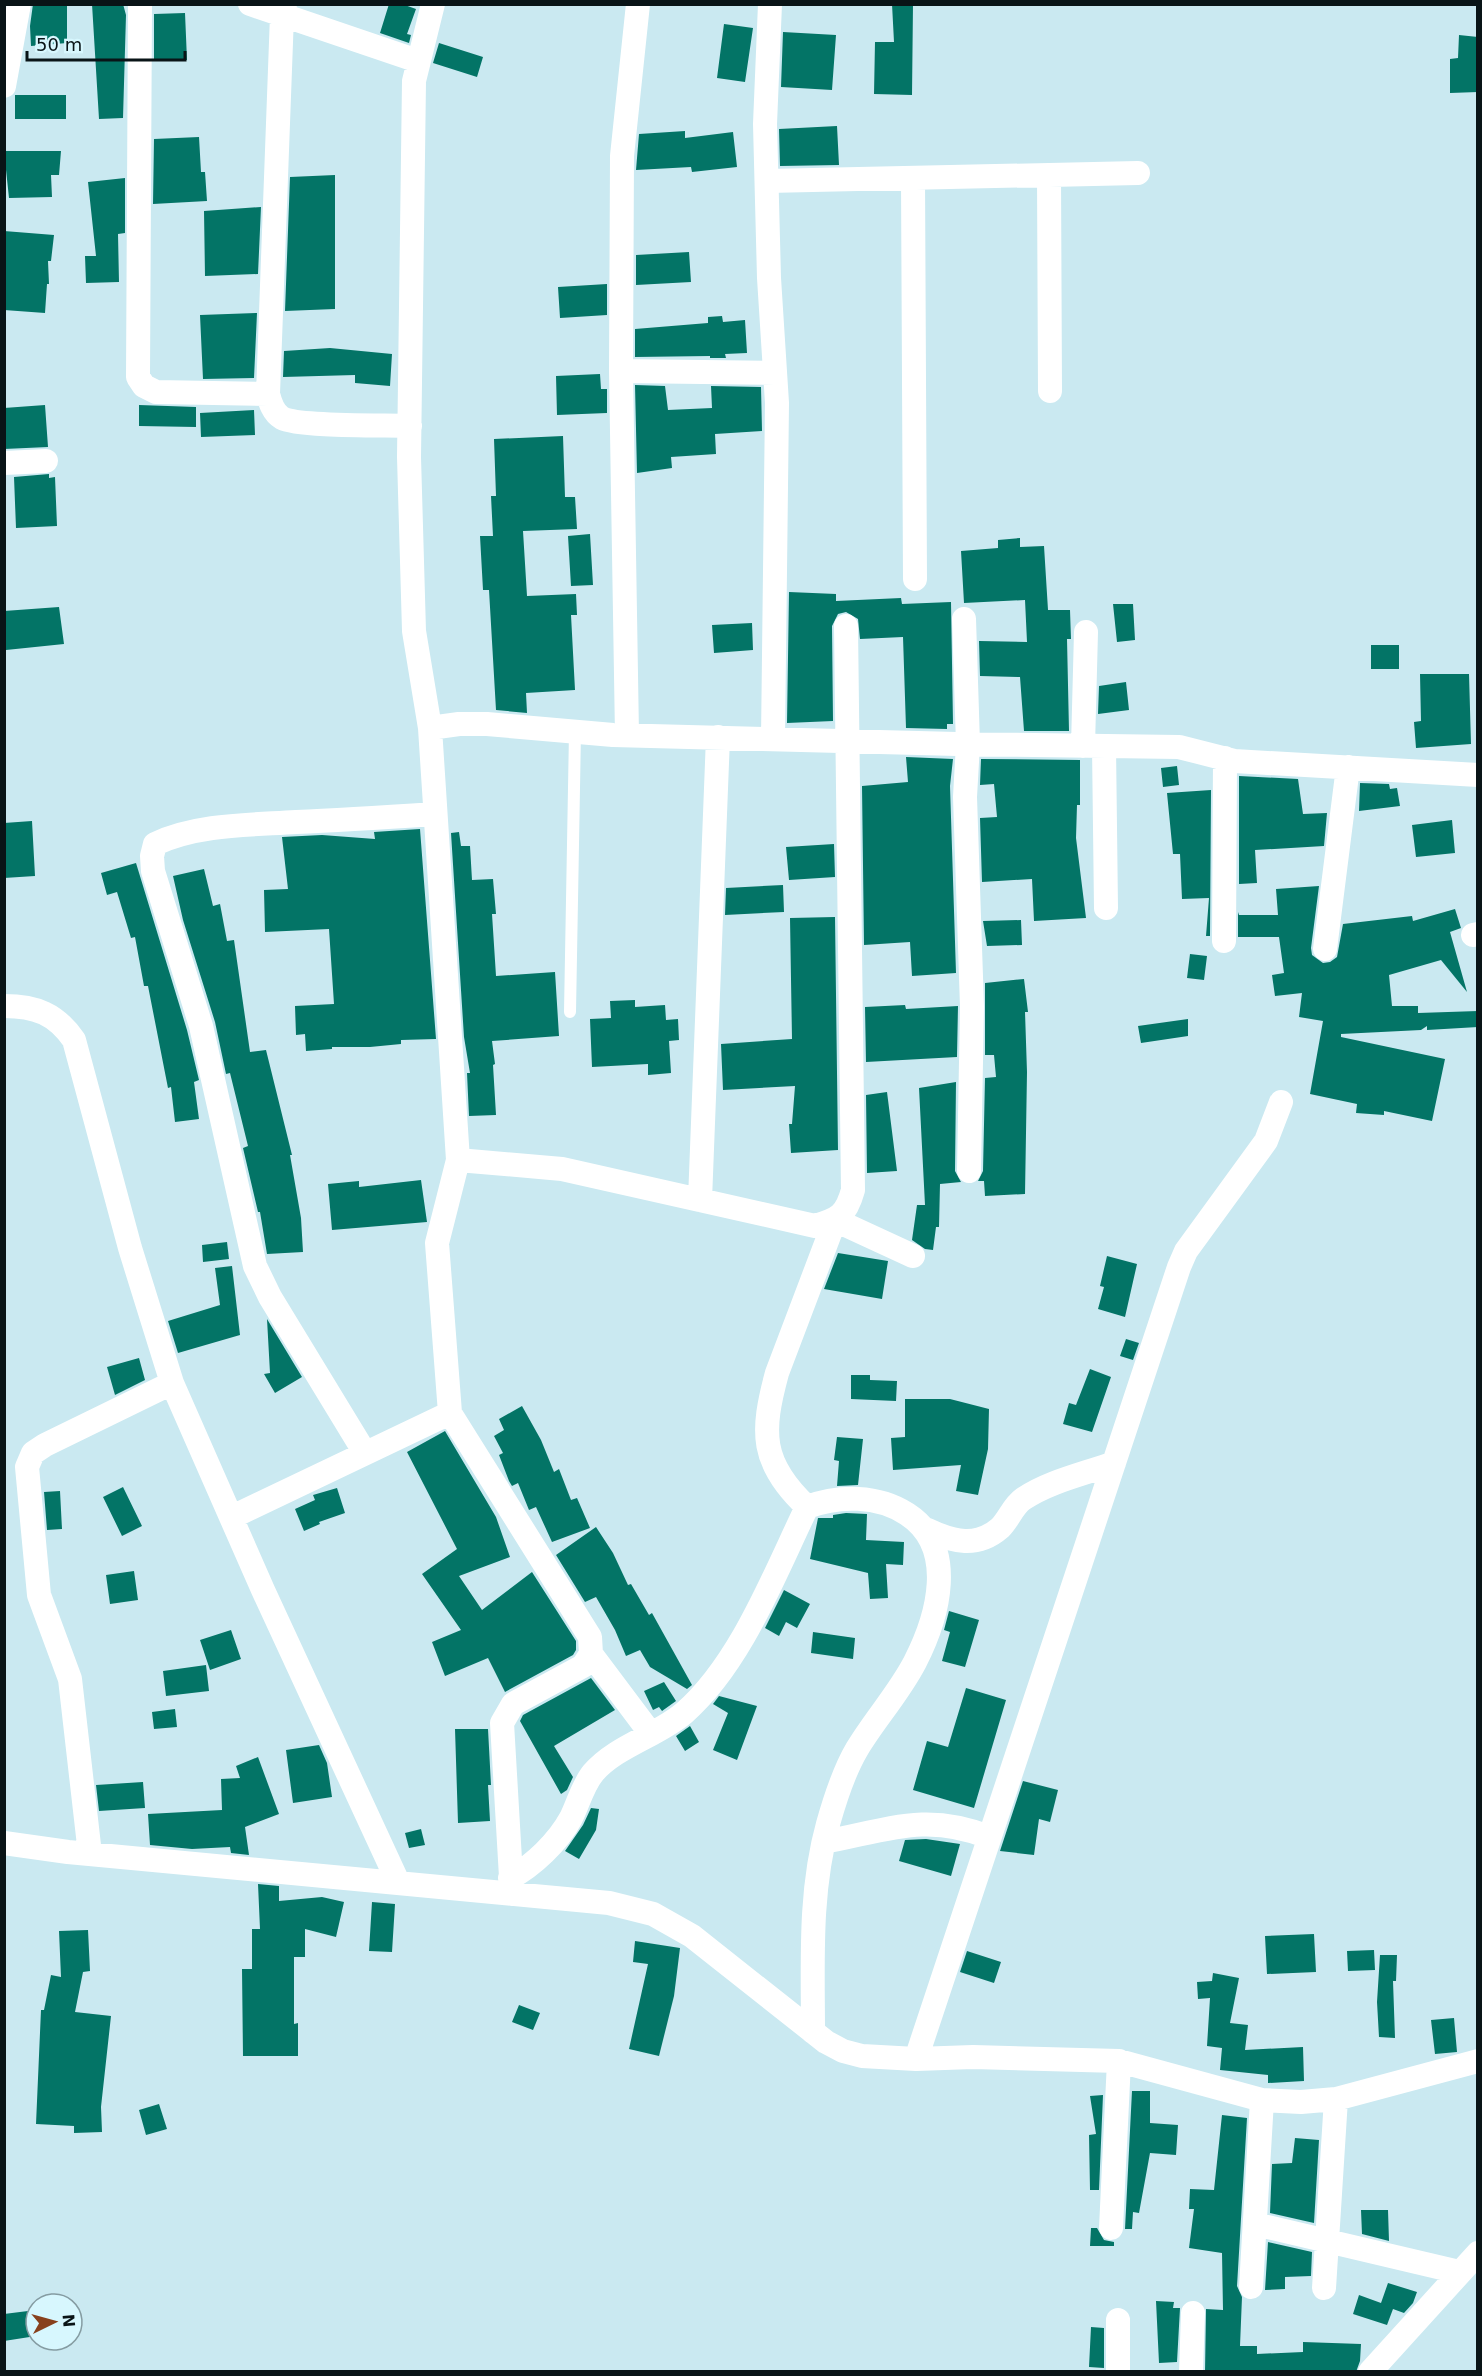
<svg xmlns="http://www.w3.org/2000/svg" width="1482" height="2376" font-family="'DejaVu Sans',sans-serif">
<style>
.building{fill:#037466}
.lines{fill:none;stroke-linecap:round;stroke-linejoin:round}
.lane{stroke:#fff;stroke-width:12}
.street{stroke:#fff;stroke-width:24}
</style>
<rect width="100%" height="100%" fill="#cae9f1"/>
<path class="building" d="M 33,4 L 67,4 L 67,43 L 31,46 L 30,26 Z
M 92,4 L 123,4 L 126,15 L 123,118 L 99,119 Z
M 389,4 L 402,4 L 416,9 L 407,34 L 411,35 L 409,43 L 380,33 Z
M 892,4 L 913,4 L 912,95 L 874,94 L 875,42 L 894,42 Z
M 185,13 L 187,60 L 154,61 L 154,14 Z
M 724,24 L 753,28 L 745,82 L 717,78 Z
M 783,32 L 836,35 L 832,90 L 781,87 Z
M 1459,35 L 1478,37 L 1478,92 L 1450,93 L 1450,59 L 1458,58 Z
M 439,43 L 483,57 L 477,77 L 433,63 Z
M 15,95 L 66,95 L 66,119 L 15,119 Z
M 837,126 L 839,165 L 780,166 L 779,129 Z
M 685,131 L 685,138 L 733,132 L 737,167 L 692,172 L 691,167 L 636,170 L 639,134 Z
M 199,137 L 201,172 L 205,172 L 207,201 L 153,204 L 154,139 Z
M 4,151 L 61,151 L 59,175 L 51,175 L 52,197 L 9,198 Z
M 335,175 L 335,309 L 285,311 L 290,177 Z
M 125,178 L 125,233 L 118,234 L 119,282 L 86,283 L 85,256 L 96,256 L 88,182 Z
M 261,207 L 258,274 L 205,276 L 204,211 Z
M 4,231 L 54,235 L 51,261 L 48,261 L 49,284 L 47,284 L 45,313 L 4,310 Z
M 689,252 L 691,282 L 636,285 L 636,255 Z
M 607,284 L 607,315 L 560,318 L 558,287 Z
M 257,313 L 254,378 L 203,379 L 200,315 Z
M 722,316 L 723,322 L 745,320 L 747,353 L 725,354 L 726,358 L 710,358 L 710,356 L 635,357 L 635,329 L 708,323 L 708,317 Z
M 330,348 L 392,354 L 390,386 L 355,383 L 355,375 L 283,377 L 284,351 Z
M 600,374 L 601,389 L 607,389 L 607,413 L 557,415 L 556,376 Z
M 635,385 L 665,386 L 668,410 L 712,408 L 711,386 L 761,387 L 762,431 L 715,434 L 716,454 L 671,457 L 672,468 L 637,473 Z
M 45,405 L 48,447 L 4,449 L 4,408 Z
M 139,405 L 196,407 L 196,427 L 139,426 Z
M 254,410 L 255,435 L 201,437 L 200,413 Z
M 563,436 L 565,497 L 575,497 L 577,529 L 523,531 L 527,596 L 576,594 L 577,615 L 571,615 L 575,690 L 526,693 L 527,713 L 496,710 L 489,590 L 483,590 L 480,536 L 493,536 L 491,496 L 496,496 L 494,439 Z
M 49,474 L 49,478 L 55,477 L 57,526 L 16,528 L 14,477 Z
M 590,534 L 593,585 L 571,586 L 568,536 Z
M 1020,538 L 1020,547 L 1044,546 L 1048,610 L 1070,610 L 1071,639 L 1067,639 L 1069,731 L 1024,731 L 1020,677 L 980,676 L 979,641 L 1027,642 L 1025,600 L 964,603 L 961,551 L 998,548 L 998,540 Z
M 789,592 L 836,594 L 836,601 L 901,598 L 902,604 L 951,602 L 953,724 L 947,724 L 947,729 L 906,728 L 903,637 L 860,639 L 858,619 L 846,612 L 838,614 L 832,626 L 833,721 L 787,723 Z
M 1113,604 L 1133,604 L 1135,640 L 1117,642 Z
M 59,607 L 64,644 L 6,650 L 4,611 Z
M 752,623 L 753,650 L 714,653 L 712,625 Z
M 1371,645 L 1399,645 L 1399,669 L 1371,669 Z
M 1420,674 L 1469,674 L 1471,744 L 1416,748 L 1414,722 L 1421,721 Z
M 1126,682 L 1129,710 L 1098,714 L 1099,686 Z
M 906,757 L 953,759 L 950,786 L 956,973 L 912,976 L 910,942 L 864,945 L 862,786 L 908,782 Z
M 981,759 L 1080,760 L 1080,805 L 1077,805 L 1076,838 L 1086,918 L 1034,921 L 1032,879 L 982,882 L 980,818 L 997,817 L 994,784 L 980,785 Z
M 1177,766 L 1179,785 L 1163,787 L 1161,768 Z
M 1239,776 L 1298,779 L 1303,814 L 1327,813 L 1324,846 L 1255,850 L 1257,883 L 1239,884 Z
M 1360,783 L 1389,784 L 1390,789 L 1397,788 L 1400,806 L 1359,811 Z
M 1211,790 L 1210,936 L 1206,936 L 1209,898 L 1182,899 L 1180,854 L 1173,854 L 1167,793 Z
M 1452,820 L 1455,853 L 1416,857 L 1412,825 Z
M 32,821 L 35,876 L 4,878 L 4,823 Z
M 420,829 L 436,1039 L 401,1040 L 401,1044 L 370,1047 L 332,1047 L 332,1049 L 306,1051 L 305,1034 L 296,1035 L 295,1006 L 334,1004 L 329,929 L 265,932 L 264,890 L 288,889 L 282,837 L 322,835 L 375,839 L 374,832 Z
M 459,832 L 461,846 L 470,846 L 472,880 L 493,879 L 496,914 L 492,914 L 496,976 L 555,972 L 559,1036 L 492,1041 L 495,1064 L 493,1065 L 496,1115 L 469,1116 L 467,1073 L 470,1073 L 464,1037 L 451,833 Z
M 834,844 L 835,877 L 789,880 L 786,847 Z
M 136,863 L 187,1030 L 199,1080 L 194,1082 L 199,1119 L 175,1122 L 171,1087 L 168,1088 L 148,986 L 144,986 L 135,937 L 131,938 L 117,892 L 107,895 L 101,873 Z
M 204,869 L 213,906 L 220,904 L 227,941 L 234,940 L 250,1052 L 266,1050 L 292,1155 L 290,1155 L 301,1218 L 303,1252 L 267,1254 L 260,1212 L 258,1212 L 243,1148 L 248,1146 L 230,1073 L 226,1074 L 215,1022 L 183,920 L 173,876 Z
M 783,885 L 784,912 L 725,915 L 726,888 Z
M 1319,886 L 1311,948 L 1312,955 L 1323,963 L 1330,962 L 1337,957 L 1343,924 L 1412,916 L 1413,921 L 1455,909 L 1461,928 L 1450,932 L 1467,992 L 1441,960 L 1389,975 L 1392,1006 L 1418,1006 L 1418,1013 L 1478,1011 L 1478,1027 L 1427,1030 L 1427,1026 L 1421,1030 L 1341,1034 L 1341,1037 L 1445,1059 L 1432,1121 L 1384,1111 L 1384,1115 L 1356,1113 L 1357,1104 L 1310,1094 L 1323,1021 L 1299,1017 L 1302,993 L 1275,996 L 1272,975 L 1284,973 L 1279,937 L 1238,937 L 1238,912 L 1239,915 L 1278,915 L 1276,889 Z
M 835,917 L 838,1150 L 791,1153 L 789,1124 L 792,1124 L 795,1086 L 723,1090 L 721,1044 L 792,1039 L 790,918 Z
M 1021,920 L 1022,945 L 987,946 L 983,921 Z
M 1190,954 L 1207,956 L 1204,980 L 1187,978 Z
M 1024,979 L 1028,1012 L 1025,1012 L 1027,1072 L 1025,1194 L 985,1196 L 984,1181 L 978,1181 L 983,1171 L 985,1078 L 996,1077 L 994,1055 L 985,1055 L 985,983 Z
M 635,1000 L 635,1007 L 665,1005 L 666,1020 L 678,1019 L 679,1040 L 669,1041 L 671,1073 L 648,1075 L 648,1064 L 592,1067 L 590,1019 L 611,1018 L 610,1001 Z
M 905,1005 L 906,1009 L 958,1006 L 957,1057 L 866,1062 L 865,1007 Z
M 1188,1019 L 1188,1036 L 1141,1043 L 1138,1026 Z
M 956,1082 L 955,1171 L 961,1182 L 940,1184 L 939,1227 L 936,1227 L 933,1250 L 925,1249 L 912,1240 L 917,1205 L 925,1205 L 919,1088 Z
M 887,1092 L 897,1171 L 867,1173 L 866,1095 Z
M 421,1180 L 427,1222 L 332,1230 L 328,1184 L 359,1181 L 359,1187 Z
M 227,1242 L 229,1259 L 203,1262 L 202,1245 Z
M 838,1253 L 888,1261 L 882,1299 L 824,1289 Z
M 1107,1256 L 1137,1264 L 1125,1317 L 1098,1309 L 1104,1287 L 1100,1286 Z
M 232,1266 L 240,1335 L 178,1353 L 168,1321 L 220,1305 L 215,1268 Z
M 267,1319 L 302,1377 L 275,1393 L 264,1374 L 270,1373 Z
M 1126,1339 L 1139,1343 L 1133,1360 L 1120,1356 Z
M 139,1358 L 145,1380 L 115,1395 L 107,1367 Z
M 1090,1369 L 1111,1377 L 1092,1432 L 1063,1424 L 1069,1403 L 1076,1405 Z
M 851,1375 L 870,1375 L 870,1380 L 897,1381 L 896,1401 L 851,1399 Z
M 905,1399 L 950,1399 L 989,1409 L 988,1449 L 978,1495 L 956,1491 L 961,1465 L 893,1470 L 891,1438 L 905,1437 Z
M 522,1406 L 541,1440 L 554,1472 L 559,1469 L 571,1500 L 577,1498 L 590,1528 L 552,1542 L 536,1507 L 529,1510 L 518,1483 L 512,1486 L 509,1481 L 499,1455 L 503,1453 L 494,1436 L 504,1430 L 499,1419 Z
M 445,1431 L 496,1517 L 510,1557 L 459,1576 L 482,1610 L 532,1572 L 576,1641 L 576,1650 L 573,1655 L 505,1692 L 488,1658 L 445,1676 L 432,1642 L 461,1630 L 422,1574 L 457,1549 L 407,1452 Z
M 837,1437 L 863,1439 L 858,1485 L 837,1486 L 839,1461 L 834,1460 Z
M 123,1487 L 142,1526 L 122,1536 L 103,1497 Z
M 337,1488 L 345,1513 L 319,1522 L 320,1524 L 304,1531 L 295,1509 L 315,1500 L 313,1495 Z
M 60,1491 L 62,1529 L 47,1530 L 44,1492 Z
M 846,1513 L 867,1514 L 866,1540 L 904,1542 L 903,1565 L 886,1564 L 888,1598 L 870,1599 L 868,1573 L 810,1559 L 818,1518 L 833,1518 L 833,1515 Z
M 596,1527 L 613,1553 L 628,1585 L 631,1584 L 649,1615 L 652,1613 L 692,1685 L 687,1689 L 650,1667 L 640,1650 L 626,1656 L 615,1630 L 596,1597 L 585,1602 L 556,1555 Z
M 134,1571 L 138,1600 L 110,1604 L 106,1575 Z
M 784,1590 L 810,1604 L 797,1628 L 786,1622 L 779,1636 L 765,1628 Z
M 949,1611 L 979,1620 L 965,1667 L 942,1661 L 950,1632 L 944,1630 Z
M 231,1630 L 241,1659 L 210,1670 L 200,1640 Z
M 813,1632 L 855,1638 L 853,1659 L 811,1653 Z
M 206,1665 L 209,1691 L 166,1696 L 163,1671 Z
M 591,1678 L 615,1710 L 554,1746 L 573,1777 L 567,1790 L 561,1794 L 520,1721 L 523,1715 Z
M 664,1682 L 676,1701 L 662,1711 L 659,1707 L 653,1710 L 644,1691 Z
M 966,1688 L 1006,1700 L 974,1808 L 913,1790 L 927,1741 L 948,1747 Z
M 719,1696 L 757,1706 L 737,1760 L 713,1750 L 728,1713 L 713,1704 Z
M 175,1709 L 177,1727 L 154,1729 L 152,1712 Z
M 690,1726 L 699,1742 L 685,1751 L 676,1736 Z
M 455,1729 L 488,1729 L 491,1785 L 488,1785 L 490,1821 L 458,1823 Z
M 319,1745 L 327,1763 L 332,1797 L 293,1803 L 286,1750 Z
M 258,1757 L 279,1814 L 245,1827 L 249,1855 L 231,1853 L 230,1847 L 192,1849 L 150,1845 L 148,1814 L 222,1810 L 221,1779 L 240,1778 L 236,1766 Z
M 1023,1781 L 1058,1790 L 1050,1822 L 1039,1819 L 1034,1855 L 1000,1851 Z
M 143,1782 L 145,1808 L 99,1811 L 96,1785 Z
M 591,1808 L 599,1809 L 596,1830 L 579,1859 L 565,1851 L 583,1825 Z
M 421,1829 L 425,1845 L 409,1848 L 405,1833 Z
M 926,1839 L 960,1844 L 951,1876 L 899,1861 L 905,1840 Z
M 258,1884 L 279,1886 L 279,1901 L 322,1897 L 344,1902 L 336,1937 L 305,1929 L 305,1957 L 294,1957 L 294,2024 L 298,2023 L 298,2056 L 243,2056 L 242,1969 L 252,1969 L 252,1929 L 260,1929 Z
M 372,1902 L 395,1904 L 392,1952 L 369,1951 Z
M 88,1930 L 90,1971 L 83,1972 L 75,2012 L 111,2016 L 101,2107 L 102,2132 L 74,2133 L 74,2126 L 36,2124 L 41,2010 L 44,2010 L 51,1975 L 61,1977 L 59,1931 Z
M 1314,1934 L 1316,1972 L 1267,1974 L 1265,1936 Z
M 635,1941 L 680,1948 L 674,1996 L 659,2056 L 629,2049 L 648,1964 L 633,1962 Z
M 1374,1950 L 1375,1970 L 1348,1971 L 1347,1951 Z
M 967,1951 L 1001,1962 L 994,1983 L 960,1972 Z
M 1380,1955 L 1397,1955 L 1396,1981 L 1393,1981 L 1395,2038 L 1379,2037 L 1377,2002 Z
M 1213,1973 L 1239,1978 L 1230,2023 L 1248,2025 L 1245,2050 L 1303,2047 L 1304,2081 L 1268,2083 L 1268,2075 L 1220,2070 L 1222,2048 L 1207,2046 L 1210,1998 L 1198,1999 L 1197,1982 L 1212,1981 Z
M 519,2005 L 540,2013 L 533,2030 L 512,2022 Z
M 1454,2018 L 1457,2052 L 1435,2054 L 1431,2020 Z
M 1132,2091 L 1150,2091 L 1150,2123 L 1178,2125 L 1176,2155 L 1150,2153 L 1139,2213 L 1133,2212 L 1132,2229 L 1125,2229 Z
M 1103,2095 L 1099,2190 L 1090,2190 L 1089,2135 L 1096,2134 L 1090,2096 Z
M 159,2104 L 167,2129 L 146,2135 L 139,2110 Z
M 1222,2115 L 1247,2118 L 1237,2286 L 1242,2297 L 1240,2346 L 1257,2346 L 1257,2354 L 1303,2352 L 1303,2342 L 1361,2344 L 1360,2361 L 1356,2372 L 1205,2372 L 1206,2309 L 1223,2310 L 1222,2253 L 1189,2248 L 1194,2209 L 1189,2209 L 1190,2189 L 1214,2190 Z
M 1295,2138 L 1319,2140 L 1314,2223 L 1270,2213 L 1272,2164 L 1292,2163 Z
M 1361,2210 L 1388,2210 L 1389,2241 L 1362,2234 Z
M 1091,2228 L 1097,2228 L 1104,2240 L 1114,2242 L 1114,2246 L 1090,2246 Z
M 1268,2242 L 1312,2252 L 1311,2276 L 1285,2277 L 1285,2289 L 1265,2290 Z
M 1388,2283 L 1417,2292 L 1413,2303 L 1404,2313 L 1393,2309 L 1387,2325 L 1353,2314 L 1359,2295 L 1381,2303 Z
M 1156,2301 L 1174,2302 L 1173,2308 L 1180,2308 L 1177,2362 L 1159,2363 Z
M 36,2310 L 36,2336 L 4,2341 L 4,2314 Z
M 1091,2327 L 1104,2328 L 1104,2368 L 1089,2367 Z"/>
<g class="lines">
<path class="lane" d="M 570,1012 L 575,732"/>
<path class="street" d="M 140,4 L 138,377 L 144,386 L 156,392 L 268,394
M 250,4 L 418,61
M 285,4 L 282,15 L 268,394 C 270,402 273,413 282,418 C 299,427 385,425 410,426
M 433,4 L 414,81 L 409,457 L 414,631 L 430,728 L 458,1160 L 437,1243 L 450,1413 L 590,1637 L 591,1654 L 583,1666 L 513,1704 L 502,1723 L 512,1894
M 770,4 L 765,124 L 769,278 L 777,403 L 773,739
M 4,86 L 19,4
M 1049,175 L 1050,391
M 913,178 L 915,579
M 767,181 L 1138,173
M 621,371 L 775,373
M 4,463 L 46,461
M 964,619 L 968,744 L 965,797 L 972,1007 L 969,1171
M 430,728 L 459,724 L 487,724 L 613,735 L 957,744 L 1179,747 L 1234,761 L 1478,775
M 627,735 L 621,371 L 622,156 L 638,4
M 1083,746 L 1086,632
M 1104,746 L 1106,908
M 1473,935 L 1478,934
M 1224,941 L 1225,758
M 1325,949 L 1348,767
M 4,1006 C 36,1006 56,1014 74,1040 L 130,1248 L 172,1383 L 263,1590 L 398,1882
M 458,1160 L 562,1169 L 815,1226 C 839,1219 846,1215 853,1190 L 846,626
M 700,1200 L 718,737
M 365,1453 L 270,1297 L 255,1266 L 201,1026 L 153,871 L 152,856 L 155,844 C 197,824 251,825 296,822 C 343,820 389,817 435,814
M 807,1507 C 760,1463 761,1432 777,1373 L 835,1220 L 913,1256
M 232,1517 L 450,1413
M 928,1530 C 953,1542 977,1548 1000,1528 C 1009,1519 1013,1506 1023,1499 C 1050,1481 1084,1474 1114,1463
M 591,1654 L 651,1734
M 824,1842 C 888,1830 926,1812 989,1837
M 4,1843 L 68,1852 L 609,1903 L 653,1914 L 692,1936 L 826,2042 L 843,2051 L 862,2056 L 916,2059 L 973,2057 L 1119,2061 L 1262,2100 L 1301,2102 L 1336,2099 L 1478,2061
M 90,1854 L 70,1679 L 39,1595 L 27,1467 L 33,1453 L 45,1445 L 172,1383
M 510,1878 C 533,1866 558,1842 571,1818 C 578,1804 583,1785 593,1773 C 616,1746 657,1736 684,1713 C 741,1663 774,1575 807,1507 C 839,1495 878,1495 907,1514 C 958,1547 938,1617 915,1662 C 899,1693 875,1719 857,1749 C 844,1771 835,1799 828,1824 C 809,1892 813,1963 813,2032
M 916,2059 L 1179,1267 L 1186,1251 L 1266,1141 L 1281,1102
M 1255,2224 L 1459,2272
M 1111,2228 L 1119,2061
M 1251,2287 L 1262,2100
M 1324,2288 L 1336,2099
M 1118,2372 L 1118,2320
M 1191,2372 L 1193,2313
M 1370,2372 L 1478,2253"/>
</g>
<rect width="1482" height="2376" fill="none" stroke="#091417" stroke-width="12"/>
<g transform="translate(54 2322) rotate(85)"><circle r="28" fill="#d7f7fe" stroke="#859ca2" stroke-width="1.5"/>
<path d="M0-4.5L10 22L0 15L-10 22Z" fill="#88411d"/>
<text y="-9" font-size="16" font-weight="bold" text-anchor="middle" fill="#091417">N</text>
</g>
<path d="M27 51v9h158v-9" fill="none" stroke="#091417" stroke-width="3"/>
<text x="36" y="51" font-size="18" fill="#091417" stroke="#d7f7fe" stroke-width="4.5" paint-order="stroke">50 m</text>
</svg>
